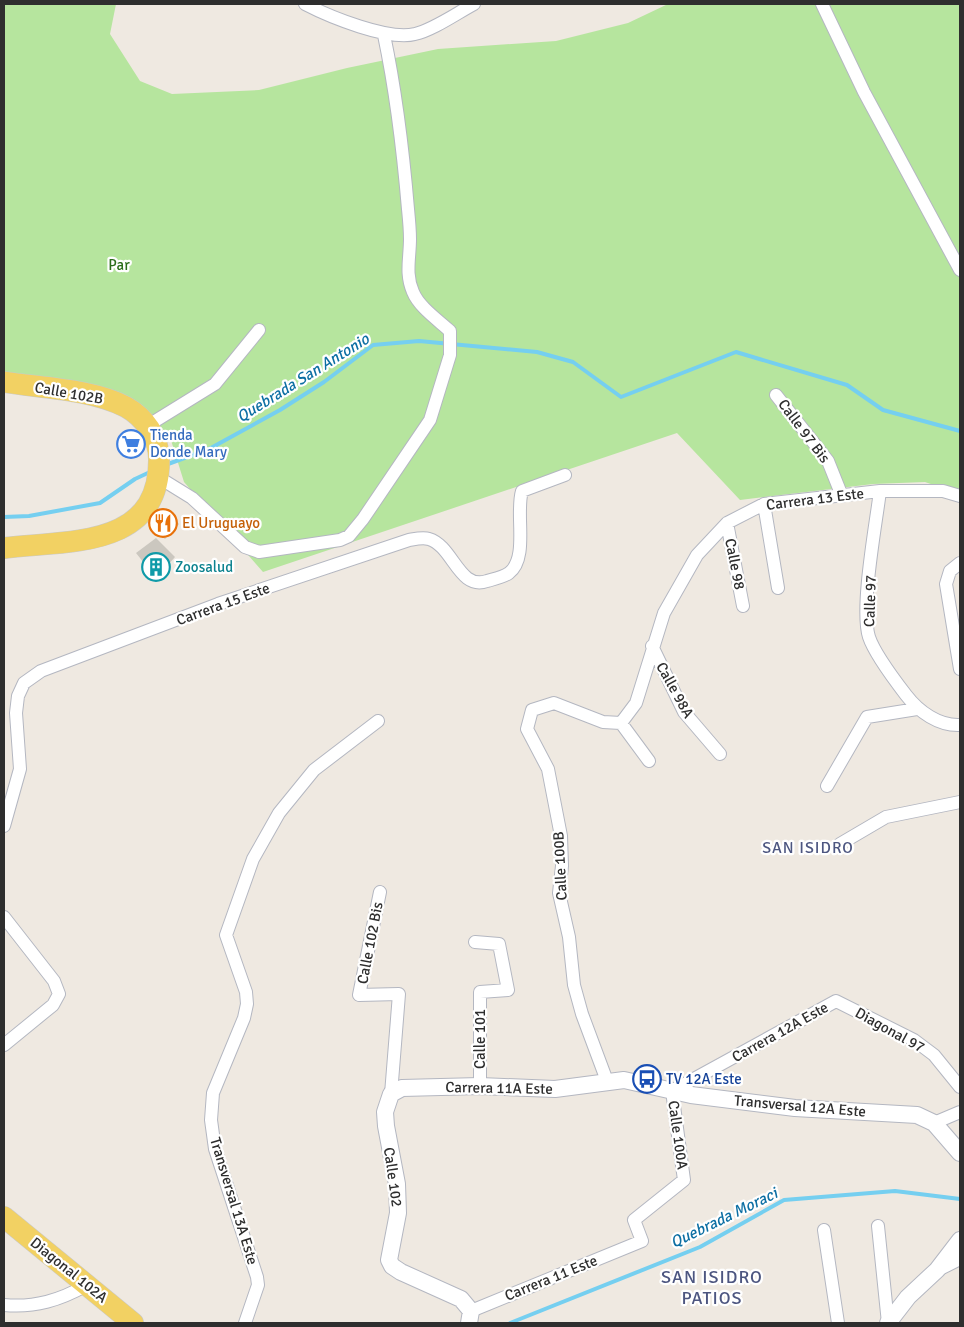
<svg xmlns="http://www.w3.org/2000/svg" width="964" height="1327" font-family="Signika,sans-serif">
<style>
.green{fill:#b6e59e}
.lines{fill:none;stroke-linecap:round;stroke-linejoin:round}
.stream{stroke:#75cff0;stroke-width:4}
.building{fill:#cbc7bf}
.minor-casing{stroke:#b4b7c1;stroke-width:14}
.tertiary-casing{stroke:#b4b7c1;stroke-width:18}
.primary-casing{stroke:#c9c9c9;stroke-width:22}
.minor{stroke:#fff;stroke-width:12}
.tertiary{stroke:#fff;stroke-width:16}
.primary{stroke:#f2d163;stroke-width:21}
.labels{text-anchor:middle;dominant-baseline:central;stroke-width:4.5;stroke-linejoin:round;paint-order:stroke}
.park-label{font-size:15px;fill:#2c6e1b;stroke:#fff}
.street-label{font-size:15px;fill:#2e2e2e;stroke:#fff}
.shop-label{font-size:15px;fill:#366cbe;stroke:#fff;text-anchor:start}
.food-label{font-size:15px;fill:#c56008;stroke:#fff;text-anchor:start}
.culture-label{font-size:15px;fill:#0d838f;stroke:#fff;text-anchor:start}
.transit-label{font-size:15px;fill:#164399;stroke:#fff;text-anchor:start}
.water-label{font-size:16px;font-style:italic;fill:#0d6fa3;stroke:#fff}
.neighbourhood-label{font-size:16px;letter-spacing:1px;fill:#4d5680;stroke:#fff}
.quarter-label{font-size:18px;letter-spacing:1px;fill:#4d5680;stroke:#fff}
</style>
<rect width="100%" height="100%" fill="#efe9e1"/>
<path class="green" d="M 4,4 L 116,4 L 110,34 L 140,81 L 172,94 L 259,90 L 347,68 L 438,49 L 556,41 L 628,23 L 668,4 L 960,4 L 960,494 L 925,482 L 873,484 L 740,500 L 677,433 L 263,572 L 184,482 L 170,437 L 148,413 L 4,376 Z"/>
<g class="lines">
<path class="stream" d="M 168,464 L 209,449 L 280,410 L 324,382 L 373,345 L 419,341 L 537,352 L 573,362 L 621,397 L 736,352 L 847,385 L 883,410 L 960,431
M 4,517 L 29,516 L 100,503 L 135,479 L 150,472
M 510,1323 L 700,1247 L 784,1200 L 895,1191 L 960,1199"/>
</g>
<path class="building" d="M 162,508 L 179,524 L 165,539 L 148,523 Z
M 156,538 L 175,557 L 156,578 L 136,553 Z"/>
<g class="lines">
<defs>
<path id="minor" d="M 305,4 C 330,17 389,41 415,34 C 433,30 457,13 474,4
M 822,4 L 864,92 L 960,270
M 776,395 L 828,461 L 842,496
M 147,426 L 215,384 L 259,330
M 158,477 L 192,498 L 245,547 L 259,552 L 340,540 L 349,536 L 363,519 L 430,420 L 450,355 L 450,331 C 438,320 419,307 413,292 C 405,274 410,258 410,239 C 410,229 409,219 408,209 C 403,150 396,92 384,35
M 880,491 C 876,524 860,608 869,637 C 874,652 896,682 906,695 C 919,712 939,726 960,725
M 764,504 L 778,588
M 727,523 L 743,606
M 960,563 L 950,571 L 946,584 L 960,669
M 652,646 L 684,712 L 720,754
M 621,723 L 649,761
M 827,786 L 867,717 L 917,709
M 4,826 L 20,769 L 16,713 L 18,696 L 24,683 L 41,671 L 218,604 L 409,540 C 415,539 423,537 429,539 C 453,546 459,591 487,581 C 494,579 504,577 509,573 C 529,558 515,513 522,491 L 565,475
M 840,844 L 886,817 L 960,802
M 380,892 L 359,995 L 399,994 L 391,1094
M 4,917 L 54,981 L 59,994 L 53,1005 L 4,1045
M 475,942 L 499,944 L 508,990 L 480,992 L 480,1086
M 607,1081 L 582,1014 L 574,985 L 569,937 L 559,893 L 562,866 L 561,836 L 548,769 L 527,729 L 532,710 L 554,703 L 603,722 L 621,723 L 636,703 L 664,613 L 697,555 L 727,523 L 764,504 L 880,491 L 943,491 L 960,496
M 934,1123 L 960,1112
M 878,1226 L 888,1323
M 824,1230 L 838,1323
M 938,1270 L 960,1259
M 4,1305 C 35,1308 60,1300 87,1285
M 471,1311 L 642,1241 L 634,1220 L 684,1180 L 672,1091 L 836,1001 L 914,1040 L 934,1055 L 960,1087
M 245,1323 L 258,1285 L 257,1277 L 215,1149 L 211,1120 L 213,1093 L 244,1018 L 247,1004 L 246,992 L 226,935 L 253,859 L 279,813 L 314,770 L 378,721"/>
<path id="tertiary" d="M 469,1323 L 471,1311 L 461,1299 L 401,1272 L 392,1266 L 389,1260 L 398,1213 L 397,1184 L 386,1126 L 385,1112 L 391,1094 L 402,1088 L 480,1086 L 555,1089 L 624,1080 L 691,1095 L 795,1108 L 917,1115 L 934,1123 L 960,1153
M 888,1323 L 908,1297 L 937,1270 L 960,1240"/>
<path id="primary" d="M 4,382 C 41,388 92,389 126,407 C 144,417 159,437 159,459 C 160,549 69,540 4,548
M 4,1217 L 133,1323"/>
</defs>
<use href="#minor" class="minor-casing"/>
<use href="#tertiary" class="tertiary-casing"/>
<use href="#primary" class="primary-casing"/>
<use href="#minor" class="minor"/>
<use href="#tertiary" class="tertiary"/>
<use href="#primary" class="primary"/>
</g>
<defs>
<symbol id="supermarket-ring" viewBox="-11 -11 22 22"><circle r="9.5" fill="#fff" stroke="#3f7fe0" stroke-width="1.5"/><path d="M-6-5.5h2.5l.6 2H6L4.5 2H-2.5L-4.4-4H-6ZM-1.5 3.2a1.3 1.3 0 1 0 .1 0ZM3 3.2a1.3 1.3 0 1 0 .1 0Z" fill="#3f7fe0"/></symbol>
<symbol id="restaurant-ring" viewBox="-11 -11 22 22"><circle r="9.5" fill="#fff" stroke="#e8710a" stroke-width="1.5"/><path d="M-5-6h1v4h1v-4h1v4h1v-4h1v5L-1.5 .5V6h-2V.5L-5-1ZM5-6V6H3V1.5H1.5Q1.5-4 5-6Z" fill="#e8710a"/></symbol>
<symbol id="building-ring" viewBox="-11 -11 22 22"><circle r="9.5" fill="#fff" stroke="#0f9aa8" stroke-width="1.5"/><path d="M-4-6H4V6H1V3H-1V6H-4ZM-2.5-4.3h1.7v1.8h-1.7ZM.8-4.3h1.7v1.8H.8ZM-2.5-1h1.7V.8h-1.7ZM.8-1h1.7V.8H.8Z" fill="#0f9aa8"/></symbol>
<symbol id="bus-ring" viewBox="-11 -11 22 22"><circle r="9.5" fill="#fff" stroke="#1a4fb4" stroke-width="1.5"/><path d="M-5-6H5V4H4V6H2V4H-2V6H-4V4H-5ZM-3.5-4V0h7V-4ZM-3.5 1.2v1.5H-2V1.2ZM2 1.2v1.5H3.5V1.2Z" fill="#1a4fb4"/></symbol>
</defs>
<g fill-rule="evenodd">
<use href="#supermarket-ring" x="115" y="428" width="32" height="32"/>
<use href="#restaurant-ring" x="147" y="507" width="32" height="32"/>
<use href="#building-ring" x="140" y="551" width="32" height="32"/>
<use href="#bus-ring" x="631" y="1063" width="32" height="32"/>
</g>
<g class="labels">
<g class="park-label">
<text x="119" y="265">Par</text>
</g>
<g class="street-label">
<text transform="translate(69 393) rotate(10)">Calle 102B</text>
<text transform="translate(804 431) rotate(53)">Calle 97 Bis</text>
<text transform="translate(815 499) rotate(-7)">Carrera 13 Este</text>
<text transform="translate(735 564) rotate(79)">Calle 98</text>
<text transform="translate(870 601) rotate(-88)">Calle 97</text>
<text transform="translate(223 604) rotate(-20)">Carrera 15 Este</text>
<text transform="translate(675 690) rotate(61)">Calle 98A</text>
<text transform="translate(560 866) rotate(-93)">Calle 100B</text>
<text transform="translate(370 943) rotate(-79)">Calle 102 Bis</text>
<text transform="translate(890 1030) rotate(29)">Diagonal 97</text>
<text transform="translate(780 1032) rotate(-29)">Carrera 12A Este</text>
<text transform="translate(480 1039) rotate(-90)">Calle 101</text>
<text transform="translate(499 1088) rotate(1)">Carrera 11A Este</text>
<text transform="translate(800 1106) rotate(5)">Transversal 12A Este</text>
<text transform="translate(678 1135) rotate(82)">Calle 100A</text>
<text transform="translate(393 1177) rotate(82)">Calle 102</text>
<text transform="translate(234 1201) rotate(73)">Transversal 13A Este</text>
<text transform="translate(69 1270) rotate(39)">Diagonal 102A</text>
<text transform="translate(551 1278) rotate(-22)">Carrera 11 Este</text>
</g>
<g class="shop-label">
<text x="150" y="435">Tienda<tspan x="150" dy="17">Donde Mary</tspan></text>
</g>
<g class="food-label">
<text x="182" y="523">El Uruguayo</text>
</g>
<g class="culture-label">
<text x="175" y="567">Zoosalud</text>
</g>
<g class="transit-label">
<text x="666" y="1079">TV 12A Este</text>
</g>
<g class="water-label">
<text transform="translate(303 378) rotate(-32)">Quebrada San Antonio</text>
<text transform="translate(724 1218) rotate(-26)">Quebrada Moraci</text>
</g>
<g class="neighbourhood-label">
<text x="808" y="848">SAN ISIDRO</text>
</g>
<g class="quarter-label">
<text x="712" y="1277">SAN ISIDRO<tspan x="712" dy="21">PATIOS</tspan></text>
</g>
</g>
<rect width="964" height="1327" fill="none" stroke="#2e2e2e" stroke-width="10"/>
</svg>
